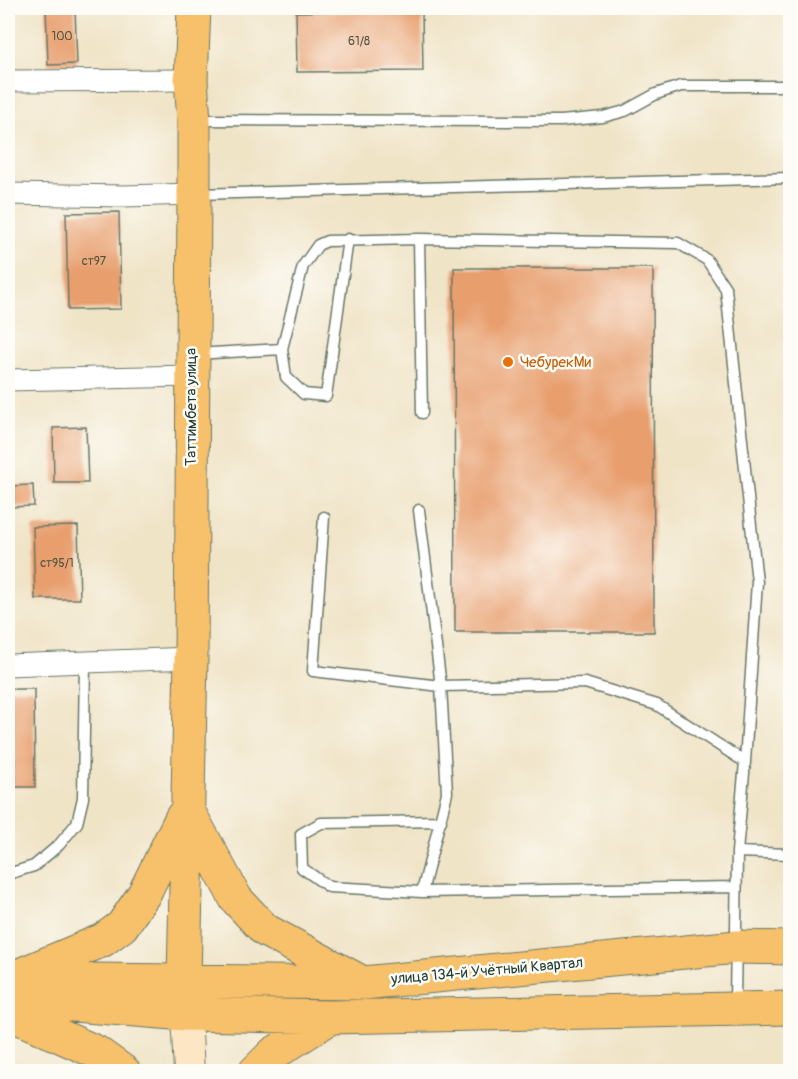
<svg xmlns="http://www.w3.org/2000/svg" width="798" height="1079" font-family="Pangolin,sans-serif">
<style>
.building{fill:#e89e6d}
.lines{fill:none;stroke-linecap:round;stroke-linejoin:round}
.lane-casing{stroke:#687767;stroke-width:13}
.street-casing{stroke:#687767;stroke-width:23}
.secondary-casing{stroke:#687767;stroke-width:32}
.primary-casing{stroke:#687767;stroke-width:35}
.lane{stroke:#fff;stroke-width:10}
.street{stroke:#fff;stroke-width:21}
.secondary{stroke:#fce6c4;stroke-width:30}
.primary{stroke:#f7c06b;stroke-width:33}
.food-dot{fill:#e8710a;stroke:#fdfcf7;stroke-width:2}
.labels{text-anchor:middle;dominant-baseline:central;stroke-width:5;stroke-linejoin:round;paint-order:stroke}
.number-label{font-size:12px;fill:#515542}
.food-label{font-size:15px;fill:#c56008;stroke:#fdfcf7;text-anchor:start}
.street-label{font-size:15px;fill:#1f3d34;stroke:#fdfcf7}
</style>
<rect width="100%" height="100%" fill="#fdfcf7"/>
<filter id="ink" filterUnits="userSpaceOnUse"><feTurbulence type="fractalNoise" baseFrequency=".0167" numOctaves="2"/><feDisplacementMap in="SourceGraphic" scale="12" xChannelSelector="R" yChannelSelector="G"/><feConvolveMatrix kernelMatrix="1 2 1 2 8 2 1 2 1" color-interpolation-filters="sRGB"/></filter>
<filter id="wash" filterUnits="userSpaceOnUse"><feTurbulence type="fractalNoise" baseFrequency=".008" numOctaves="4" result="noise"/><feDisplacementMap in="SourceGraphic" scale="24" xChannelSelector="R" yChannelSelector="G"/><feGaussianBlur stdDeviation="1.35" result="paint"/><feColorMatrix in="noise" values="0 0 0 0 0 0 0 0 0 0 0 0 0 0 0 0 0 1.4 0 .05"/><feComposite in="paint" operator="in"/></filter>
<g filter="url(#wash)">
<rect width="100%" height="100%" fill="#f0e4c7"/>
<g id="blocks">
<path class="building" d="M 46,8 L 75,8 L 77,64 L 48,65 Z
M 422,10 L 423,71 L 297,72 L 296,12 Z
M 119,212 L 121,309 L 68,310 L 66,213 Z
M 454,268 L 653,268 L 654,632 L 455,632 Z
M 86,427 L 88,483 L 54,483 L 53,428 Z
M 33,485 L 34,506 L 8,507 L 8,486 Z
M 78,526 L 80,599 L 35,599 L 33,527 Z
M 8,689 L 34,689 L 35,787 L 8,787 Z"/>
</g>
</g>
<g filter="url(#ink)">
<use href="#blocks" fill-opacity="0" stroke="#687767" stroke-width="1.5"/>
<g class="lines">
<defs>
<path id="lane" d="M 198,120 L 561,121 L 603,117 L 625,111 L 656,94 L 681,86 L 790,86
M 197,194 L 790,178
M 419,239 L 422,413
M 282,349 L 286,377 L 304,394 L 326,396 L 348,239
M 196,354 L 282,349 L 303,266 L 318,245 L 327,241 L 419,239 L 678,243 L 707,260 L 726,289 L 757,582 L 745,762 L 737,852 L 735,1005
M 419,510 L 441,686 L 447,793 L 422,892 L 736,887
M 324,517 L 313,671 L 441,686 L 585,683 L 657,705 L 745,762
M 737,852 L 790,854
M 8,874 L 34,866 L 59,845 L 77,823 L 83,798 L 85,662
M 422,892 L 329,887 L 302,868 L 301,834 L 321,823 L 441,821"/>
<path id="street" d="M 8,81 L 191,80
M 8,194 L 124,196 L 194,194
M 8,380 L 191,376
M 8,665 L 191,658"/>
<path id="secondary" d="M 186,1014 L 189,1072"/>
<path id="primary" d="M 187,809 L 236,899 L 265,930 L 359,981
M 8,980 L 103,940 L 122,926 L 144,894 L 182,817
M 8,992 L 95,980 L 363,983 L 737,947 L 790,948
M 36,1002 L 186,1014 L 331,1017 L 790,1008
M 8,1013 L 96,1052 L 124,1072
M 186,1014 L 184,980 L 191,658 L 194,194 L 194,120 L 191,80 L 194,8
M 255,1072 L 273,1054 L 331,1017"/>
</defs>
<use href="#lane" class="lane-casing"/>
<use href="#street" class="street-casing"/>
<use href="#secondary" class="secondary-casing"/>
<use href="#primary" class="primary-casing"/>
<use href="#lane" class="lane"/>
<use href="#street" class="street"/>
<use href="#secondary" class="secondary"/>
<use href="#primary" class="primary"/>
</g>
</g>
<circle class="food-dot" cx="508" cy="362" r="6"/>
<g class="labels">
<g class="number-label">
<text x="62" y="36">100</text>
<text x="359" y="41">61/8</text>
<text x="94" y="261">ст97</text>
<text x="57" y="563">ст95/1</text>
</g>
<g class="food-label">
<text x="520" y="362">ЧебурекМи</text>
</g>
<g class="street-label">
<text transform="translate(191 407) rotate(-90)">Таттимбета улица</text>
<text transform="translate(487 971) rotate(-5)">улица 134-й Учётный Квартал</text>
</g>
</g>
<rect width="798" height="1079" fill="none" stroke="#fdfcf7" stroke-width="30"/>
</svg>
